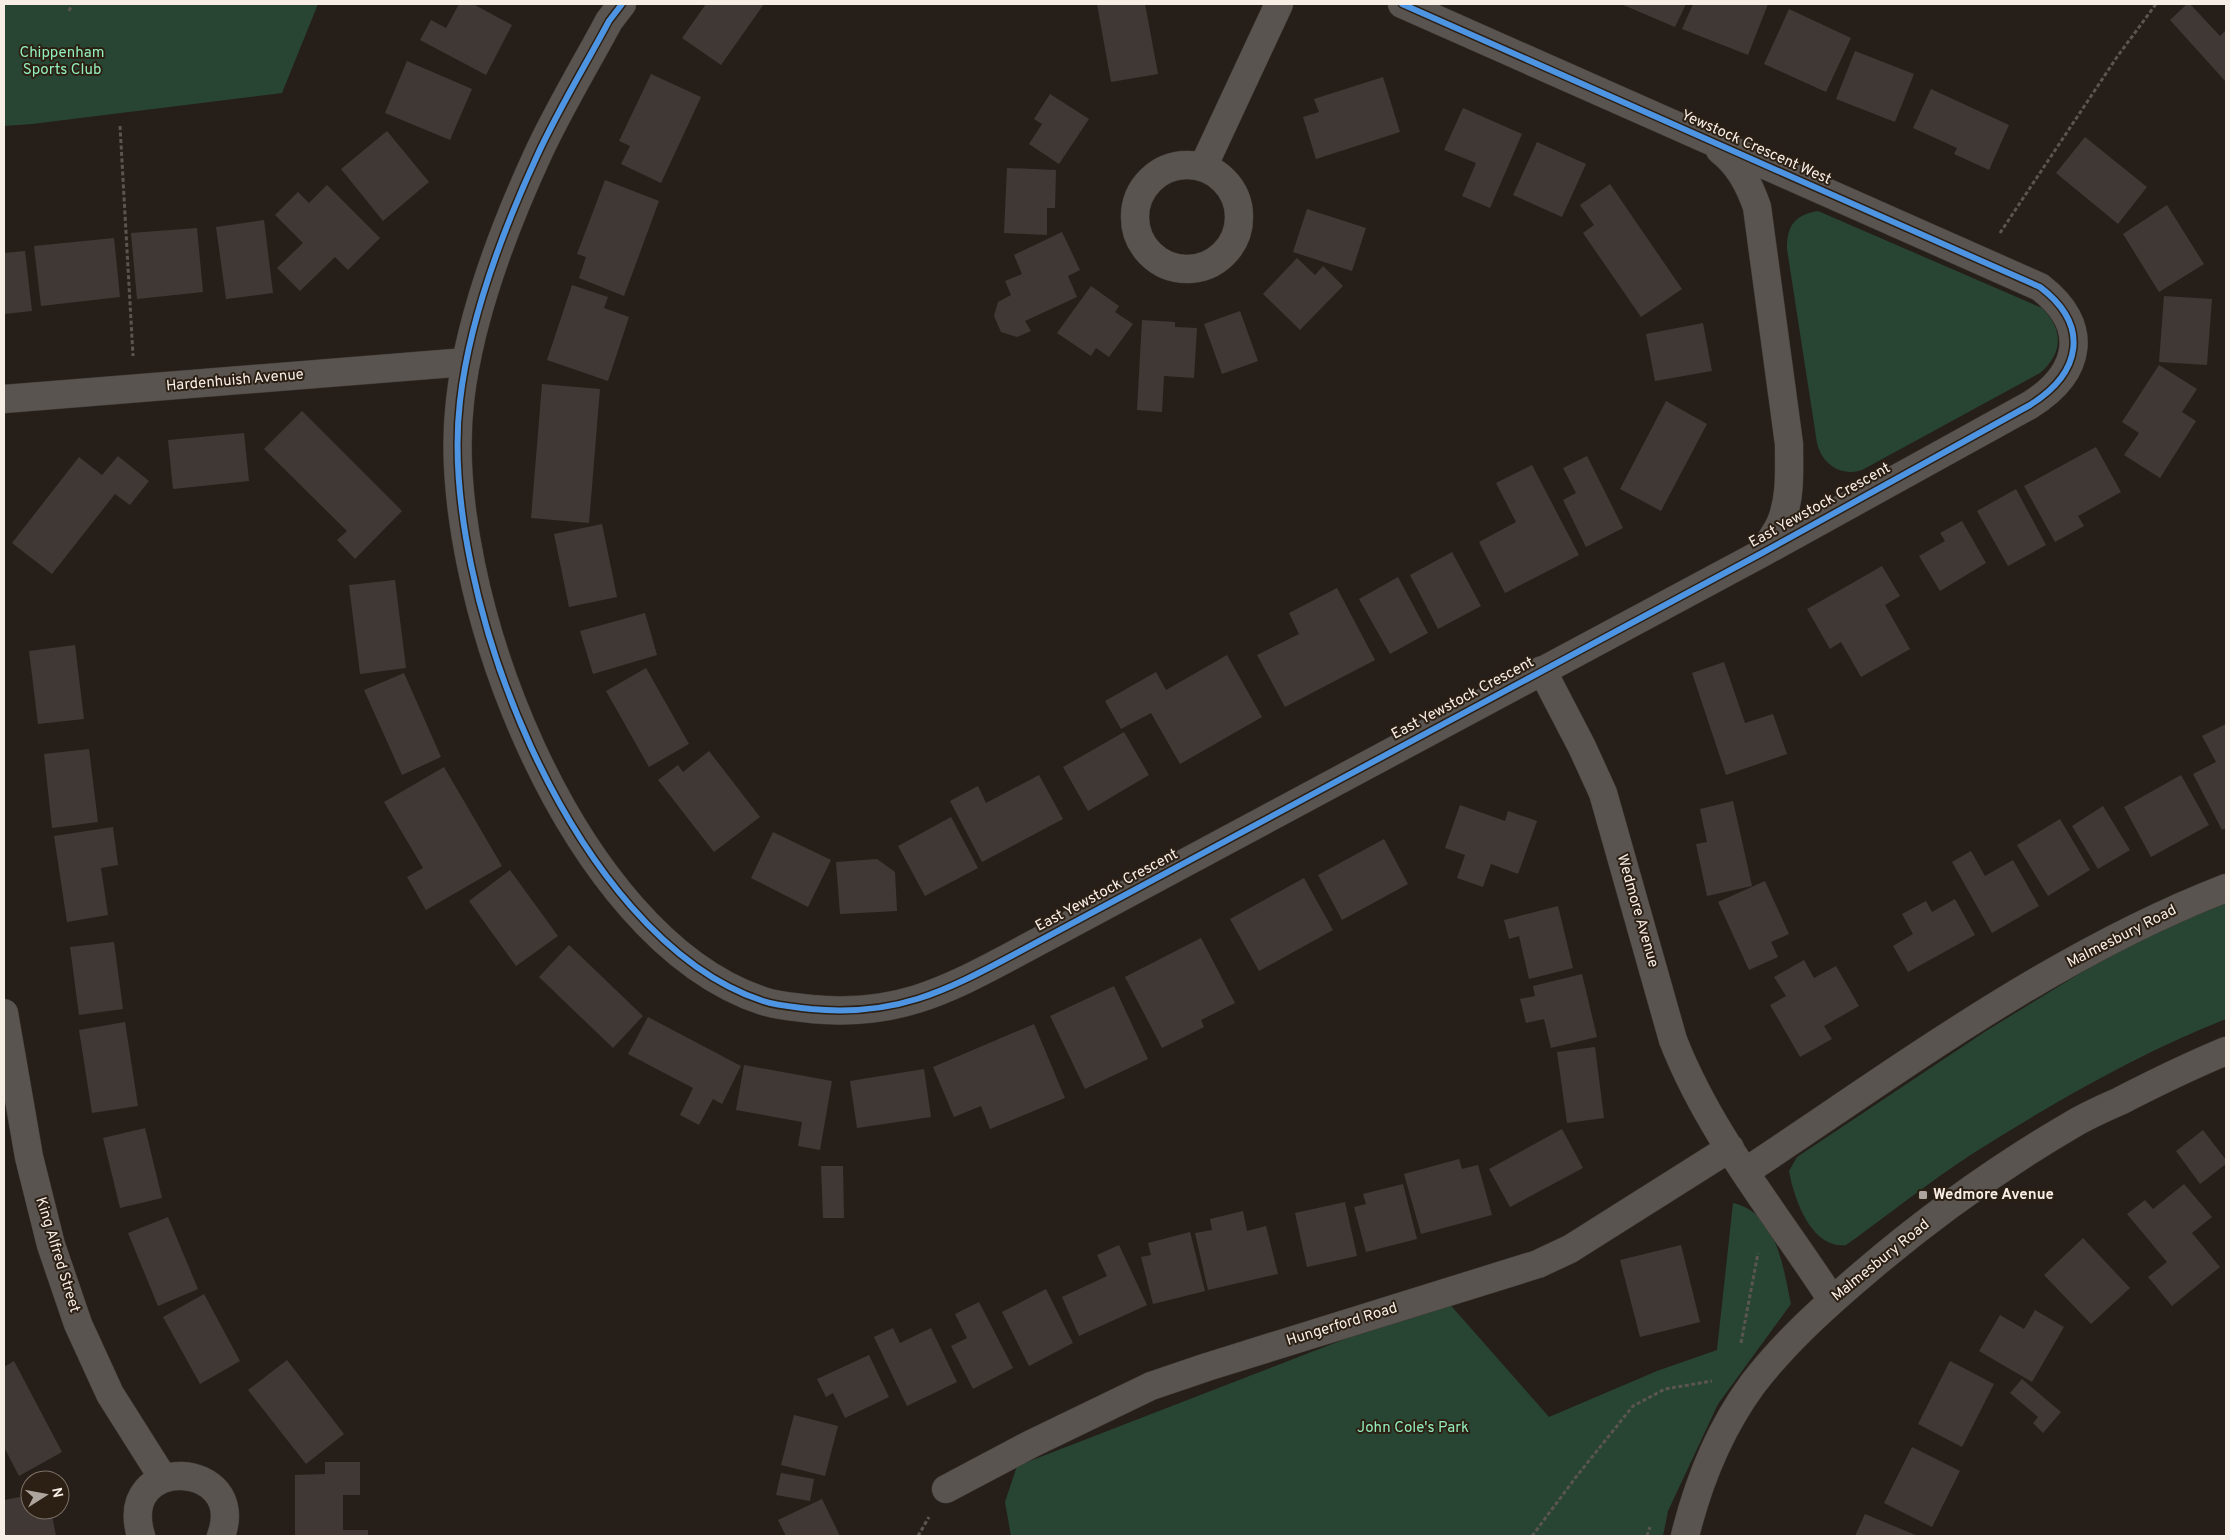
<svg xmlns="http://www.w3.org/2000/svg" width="2230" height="1540" font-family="Overpass,sans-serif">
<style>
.green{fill:#284534}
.building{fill:#3f3835}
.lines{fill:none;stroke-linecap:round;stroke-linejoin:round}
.minor-casing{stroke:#413a36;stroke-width:29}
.secondary-casing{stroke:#413a36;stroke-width:29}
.path{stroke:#5a554f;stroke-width:3;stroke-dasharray:4 2.5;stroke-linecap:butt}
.minor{stroke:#59544f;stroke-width:28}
.secondary{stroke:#59544f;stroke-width:28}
.cycleway-casing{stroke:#2c1f13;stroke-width:9}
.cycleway{stroke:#4d94e3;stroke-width:6}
.poi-dot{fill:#aea69e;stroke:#2c1f13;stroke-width:2}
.labels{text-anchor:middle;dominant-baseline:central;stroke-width:4;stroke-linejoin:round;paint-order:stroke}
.park-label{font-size:15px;fill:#91edba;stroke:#2c1f13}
.street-label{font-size:15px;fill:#f7eee6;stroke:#2c1f13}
.poi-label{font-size:15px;font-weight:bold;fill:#f7eee6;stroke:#2c1f13;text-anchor:start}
</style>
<rect width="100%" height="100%" fill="#261f19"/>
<path class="green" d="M 4,4 L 318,4 L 282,93 L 32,124 L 4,126 Z
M 1818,211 L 2042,308 C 2064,330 2063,353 2040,373 L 1862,470 C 1841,477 1822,464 1817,443 L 1787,249 C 1787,226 1794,215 1818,211 Z
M 2226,902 L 2226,1019 C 2137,1054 2053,1103 1972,1154 C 1929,1182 1888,1215 1846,1245 C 1811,1249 1794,1198 1789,1171 L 1797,1157 L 1986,1031 L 2087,969 L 2183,917 Z
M 1733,1203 C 1777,1213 1783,1267 1791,1304 L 1718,1404 L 1668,1511 L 1663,1536 L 1011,1536 L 1005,1502 L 1017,1466 L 1446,1300 L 1549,1417 L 1657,1371 L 1717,1350 Z"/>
<path class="building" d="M 459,4 L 473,4 L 512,25 L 486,75 L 420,40 L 431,20 L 446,28 Z
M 706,4 L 764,4 L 721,65 L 682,38 Z
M 1097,4 L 1145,4 L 1158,74 L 1111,82 Z
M 1621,4 L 1686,4 L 1675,27 Z
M 1693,4 L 1768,4 L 1748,55 L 1682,29 Z
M 2187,4 L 2190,4 L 2220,36 L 2226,30 L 2226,82 L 2170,20 Z
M 1789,9 L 1851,38 L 1826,92 L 1764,64 Z
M 1855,51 L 1914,74 L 1895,122 L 1836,99 Z
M 407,61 L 472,89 L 450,140 L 385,113 Z
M 651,74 L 701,97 L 661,183 L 621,164 L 630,146 L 619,141 Z
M 1383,77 L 1400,132 L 1316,159 L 1303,117 L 1319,112 L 1314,99 Z
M 1931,89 L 2009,125 L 1989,170 L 1954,154 L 1957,148 L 1913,128 Z
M 1050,94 L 1089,119 L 1059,164 L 1029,144 L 1042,124 L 1034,119 Z
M 1463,108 L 1522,134 L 1490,208 L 1462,196 L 1476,163 L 1444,150 Z
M 387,131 L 429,182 L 383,221 L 341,169 Z
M 2085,137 L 2147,187 L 2118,224 L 2056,173 Z
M 1537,142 L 1586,164 L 1562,217 L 1513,195 Z
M 1007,168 L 1056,170 L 1055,208 L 1047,208 L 1047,235 L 1004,233 Z
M 605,180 L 659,201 L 624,296 L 579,278 L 586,257 L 577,254 Z
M 1610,184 L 1682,289 L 1641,317 L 1583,233 L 1594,225 L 1580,205 Z
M 327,185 L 380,238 L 348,270 L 335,257 L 300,291 L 277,268 L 303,243 L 275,215 L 298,192 L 309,203 Z
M 2167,205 L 2204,264 L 2159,292 L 2123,234 Z
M 1307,209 L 1366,228 L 1352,271 L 1293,252 Z
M 264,220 L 273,293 L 226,299 L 216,227 Z
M 197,228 L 203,292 L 137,299 L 131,233 Z
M 1062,232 L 1080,270 L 1068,276 L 1077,297 L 1025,321 L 1031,331 L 1017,337 L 1001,332 L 994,316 L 998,302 L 1011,295 L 1005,281 L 1022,274 L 1014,255 Z
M 114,238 L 120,297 L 41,306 L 34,246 Z
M 25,251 L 32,311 L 4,314 L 4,253 Z
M 1297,258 L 1315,275 L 1323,266 L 1343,286 L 1300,330 L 1263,294 Z
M 572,285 L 608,297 L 604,308 L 629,317 L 608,381 L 547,360 Z
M 1091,286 L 1119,306 L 1115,312 L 1133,324 L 1109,357 L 1096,348 L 1091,356 L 1057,333 Z
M 2164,296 L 2212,299 L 2207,365 L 2159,362 Z
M 1240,311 L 1258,361 L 1222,374 L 1204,324 Z
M 1142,320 L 1175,322 L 1175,327 L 1197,328 L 1194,378 L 1164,376 L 1162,412 L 1137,410 Z
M 1703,323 L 1712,371 L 1655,381 L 1646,334 Z
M 2159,365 L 2197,389 L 2182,412 L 2196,421 L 2160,478 L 2124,455 L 2139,433 L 2122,422 Z
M 542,384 L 600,389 L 589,523 L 531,518 Z
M 1666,401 L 1707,424 L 1661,511 L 1620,489 Z
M 302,411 L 402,511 L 355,559 L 337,540 L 347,531 L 264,449 Z
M 244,433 L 249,481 L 173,489 L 168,440 Z
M 2096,447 L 2121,492 L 2078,516 L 2084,526 L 2055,542 L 2024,486 Z
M 118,456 L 149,481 L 130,505 L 115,494 L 52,574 L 12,543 L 79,457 L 102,475 Z
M 1587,456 L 1623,528 L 1586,547 L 1563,500 L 1576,493 L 1563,468 Z
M 1532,465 L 1579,555 L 1505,593 L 1479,542 L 1516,522 L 1496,483 Z
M 2016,489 L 2046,545 L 2008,566 L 1977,511 Z
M 1962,521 L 1986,563 L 1940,591 L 1919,556 L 1945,541 L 1940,533 Z
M 602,524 L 617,597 L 569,607 L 554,534 Z
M 1452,552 L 1481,606 L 1438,629 L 1410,575 Z
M 1882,566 L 1900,596 L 1885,605 L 1910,649 L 1861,677 L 1841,642 L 1830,649 L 1807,609 Z
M 1398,577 L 1428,633 L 1390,654 L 1359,599 Z
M 395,580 L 406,668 L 360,674 L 349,585 Z
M 1337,588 L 1375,660 L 1285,707 L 1257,655 L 1299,634 L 1289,613 Z
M 645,613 L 657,655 L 593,674 L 580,631 Z
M 75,645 L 84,719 L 38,724 L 29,651 Z
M 1227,655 L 1262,717 L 1180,764 L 1151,713 L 1121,729 L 1105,701 L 1156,672 L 1166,690 Z
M 1724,662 L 1745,723 L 1773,714 L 1787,754 L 1726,775 L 1692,673 Z
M 646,668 L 689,744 L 649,767 L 606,691 Z
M 404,673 L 441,757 L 402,775 L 364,690 Z
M 2226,724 L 2226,828 L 2222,830 L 2193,774 L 2216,762 L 2202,736 Z
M 1124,732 L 1149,775 L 1088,811 L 1063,767 Z
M 89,749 L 98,822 L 52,828 L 44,754 Z
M 709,751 L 760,817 L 714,852 L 658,780 L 678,765 L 683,772 Z
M 444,767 L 502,866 L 426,910 L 407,877 L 423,868 L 384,802 Z
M 1039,775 L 1063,819 L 982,862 L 950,801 L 978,786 L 986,803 Z
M 2181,775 L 2209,825 L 2151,857 L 2124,807 Z
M 1733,801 L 1752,886 L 1707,896 L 1696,844 L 1707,842 L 1700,809 Z
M 1460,805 L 1505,821 L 1508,811 L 1537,821 L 1518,874 L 1491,864 L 1483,887 L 1457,878 L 1465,855 L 1445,848 Z
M 2103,806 L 2130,850 L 2098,869 L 2072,826 Z
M 951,817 L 978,868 L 925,896 L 898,846 Z
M 2060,819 L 2090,870 L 2048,896 L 2017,845 Z
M 113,827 L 118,865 L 101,868 L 108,915 L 67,922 L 54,836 Z
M 773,832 L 831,860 L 808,907 L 751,878 Z
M 1384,839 L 1408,884 L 1342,920 L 1318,875 Z
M 1971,851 L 1985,876 L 2013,860 L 2039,906 L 1992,933 L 1952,862 Z
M 877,859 L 895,872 L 897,911 L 840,914 L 836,862 Z
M 510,870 L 558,936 L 516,966 L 469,901 Z
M 1304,878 L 1333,930 L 1259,971 L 1230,919 Z
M 1765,881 L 1789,934 L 1771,942 L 1778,957 L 1749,970 L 1718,902 Z
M 1955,899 L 1975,935 L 1908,972 L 1893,946 L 1913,934 L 1902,914 L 1926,901 L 1932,912 Z
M 1558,906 L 1573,968 L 1529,979 L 1519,936 L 1509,939 L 1504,920 Z
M 1201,938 L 1235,1003 L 1201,1020 L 1204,1027 L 1162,1048 L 1125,977 Z
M 114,942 L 123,1009 L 79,1015 L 70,947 Z
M 569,945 L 643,1016 L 613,1048 L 539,977 Z
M 1804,960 L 1814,978 L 1836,966 L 1859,1006 L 1824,1026 L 1832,1039 L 1800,1057 L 1770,1005 L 1786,996 L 1774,977 Z
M 1582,974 L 1597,1037 L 1551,1048 L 1544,1019 L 1526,1023 L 1520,999 L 1535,996 L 1533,986 Z
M 1114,986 L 1148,1059 L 1085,1089 L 1050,1016 Z
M 648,1017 L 741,1066 L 722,1104 L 713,1099 L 699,1125 L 680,1115 L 693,1088 L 628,1054 Z
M 125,1022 L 138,1106 L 92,1113 L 79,1030 Z
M 1034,1024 L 1065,1098 L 990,1129 L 981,1106 L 954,1117 L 933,1067 Z
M 1595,1047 L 1604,1118 L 1567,1123 L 1557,1052 Z
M 744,1065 L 832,1081 L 820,1150 L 798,1146 L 802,1122 L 736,1110 Z
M 924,1069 L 931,1117 L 857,1128 L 850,1081 Z
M 145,1128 L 162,1198 L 120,1208 L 103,1138 Z
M 1562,1129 L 1583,1168 L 1510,1207 L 1489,1169 Z
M 2203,1130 L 2226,1160 L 2226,1164 L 2200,1184 L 2176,1151 Z
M 1459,1159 L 1462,1169 L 1478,1165 L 1492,1215 L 1421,1234 L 1404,1174 Z
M 821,1166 L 843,1166 L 844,1218 L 823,1218 Z
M 1403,1184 L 1417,1239 L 1366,1252 L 1354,1207 L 1366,1204 L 1363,1194 Z
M 2184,1184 L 2212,1217 L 2192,1233 L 2220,1267 L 2172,1306 L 2148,1277 L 2167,1262 L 2127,1214 L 2145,1200 L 2153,1209 Z
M 1345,1202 L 1357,1256 L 1307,1267 L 1295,1213 Z
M 1243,1211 L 1247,1231 L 1266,1226 L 1278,1274 L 1208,1290 L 1195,1233 L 1212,1230 L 1210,1219 Z
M 168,1217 L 198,1289 L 158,1306 L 128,1233 Z
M 1190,1232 L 1205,1291 L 1153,1304 L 1141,1257 L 1151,1255 L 1148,1243 Z
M 2083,1238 L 2130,1288 L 2091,1324 L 2044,1275 Z
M 1119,1245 L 1147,1305 L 1079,1336 L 1062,1297 L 1107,1276 L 1097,1255 Z
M 1681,1245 L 1700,1322 L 1640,1337 L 1620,1260 Z
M 1046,1289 L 1073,1343 L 1029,1366 L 1002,1312 Z
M 204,1294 L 240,1361 L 200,1384 L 163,1317 Z
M 979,1302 L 1013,1368 L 973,1389 L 951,1346 L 967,1338 L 955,1314 Z
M 2035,1310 L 2064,1327 L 2032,1382 L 1979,1351 L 2000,1315 L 2024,1329 Z
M 893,1328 L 900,1343 L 931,1328 L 957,1382 L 907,1406 L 874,1337 Z
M 869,1355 L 889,1397 L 845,1418 L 833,1393 L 826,1397 L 817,1379 Z
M 287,1360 L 344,1434 L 306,1464 L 248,1390 Z
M 14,1361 L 62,1452 L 19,1476 L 4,1447 L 4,1367 Z
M 1950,1361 L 1994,1384 L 1962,1447 L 1918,1424 Z
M 2022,1379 L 2061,1412 L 2043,1433 L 2033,1423 L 2038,1417 L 2010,1393 Z
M 794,1415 L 838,1426 L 825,1476 L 781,1465 Z
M 1912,1447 L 1960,1471 L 1932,1527 L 1884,1503 Z
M 325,1462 L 360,1462 L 360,1495 L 343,1495 L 343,1530 L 368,1530 L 368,1536 L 295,1536 L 295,1475 L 325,1474 Z
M 781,1473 L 814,1479 L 810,1501 L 776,1495 Z
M 30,1495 L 30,1510 L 51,1510 L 56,1536 L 4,1536 L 4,1500 Z
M 822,1499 L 840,1536 L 786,1536 L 778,1520 Z
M 1865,1514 L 1918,1536 L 1855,1536 Z"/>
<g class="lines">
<defs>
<path id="minor" d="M 622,4 L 609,21 C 585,66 558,110 537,156 C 503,230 469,321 460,401 C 438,588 571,938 763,1001 C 778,1006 796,1007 811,1009 C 895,1017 944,992 1015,954 L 1762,553 L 2030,405 C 2081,373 2091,326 2040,287 L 1402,4
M 1720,150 C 1739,165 1749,184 1757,207 L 1789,444 C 1789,470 1791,497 1781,522 C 1777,532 1769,542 1763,552
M1135 217a52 52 0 1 1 104 0a52 52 0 1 1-104 0Z
M 1203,167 L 1279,4
M 4,399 L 466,362
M 1542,670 L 1582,747 L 1603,793 L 1673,1040 C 1710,1135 1777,1215 1832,1300
M 4,1013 L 29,1157 L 51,1245 L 78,1324 L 110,1394 L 163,1478
M 1745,1172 C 1899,1070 2053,955 2226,888
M 946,1489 L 1031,1444 L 1151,1386 L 1207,1367 L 1538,1264 L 1570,1249 L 1730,1148
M 141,1536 C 116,1452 249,1460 221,1536"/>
<path id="secondary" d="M 1685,1536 C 1698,1483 1720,1429 1752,1385 C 1784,1343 1824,1307 1864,1273 C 1927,1219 2001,1166 2073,1124 C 2088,1115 2104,1108 2120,1101 C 2155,1083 2190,1066 2226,1051"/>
</defs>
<use href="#minor" class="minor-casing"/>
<use href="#secondary" class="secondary-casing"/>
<path class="path" d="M 69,11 L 72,4
M 120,126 L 133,356
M 2000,233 L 2117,57 L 2156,4
M 1741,1343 L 1758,1253
M 918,1536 L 929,1517
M 1532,1536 L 1576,1477 L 1633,1406 L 1665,1389 L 1712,1381
M 1647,1536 L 1650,1527"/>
<use href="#minor" class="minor"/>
<use href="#secondary" class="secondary"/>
<defs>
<path id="cycleway" d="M 622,4 L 609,21 C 585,66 558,110 537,156 C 503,230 469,321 460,401 C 438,588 571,938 763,1001 C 778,1006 796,1007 811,1009 C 895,1017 944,992 1015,954 L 1762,553 L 2030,405 C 2081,373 2091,326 2040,287 L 1402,4"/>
</defs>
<use href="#cycleway" class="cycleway-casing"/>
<use href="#cycleway" class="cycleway"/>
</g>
<rect class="poi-dot" x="1918" y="1190" width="10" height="10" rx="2.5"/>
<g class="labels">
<g class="park-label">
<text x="62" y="53">Chippenham<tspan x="62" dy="17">Sports Club</tspan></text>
<text x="1413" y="1428">John Cole's Park</text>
</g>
<g class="street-label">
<text transform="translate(1756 148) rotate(24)">Yewstock Crescent West</text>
<text transform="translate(235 381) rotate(-5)">Hardenhuish Avenue</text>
<text transform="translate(1820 506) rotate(-29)">East Yewstock Crescent</text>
<text transform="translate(1463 699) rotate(-28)">East Yewstock Crescent</text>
<text transform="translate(1107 891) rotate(-28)">East Yewstock Crescent</text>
<text transform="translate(1637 911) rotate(74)">Wedmore Avenue</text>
<text transform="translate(2122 937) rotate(-27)">Malmesbury Road</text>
<text transform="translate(57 1255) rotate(73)">King Alfred Street</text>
<text transform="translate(1881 1261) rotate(-39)">Malmesbury Road</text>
<text transform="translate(1342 1325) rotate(-17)">Hungerford Road</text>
</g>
<g class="poi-label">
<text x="1933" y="1195">Wedmore Avenue</text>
</g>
</g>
<rect width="2230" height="1540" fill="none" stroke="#f7eee6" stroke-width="10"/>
<g transform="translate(45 1495) rotate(79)"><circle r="24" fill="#2c1f13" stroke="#7d7267"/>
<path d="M0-4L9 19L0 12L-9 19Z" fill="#aea69e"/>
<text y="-8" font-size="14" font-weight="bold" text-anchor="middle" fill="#f7eee6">N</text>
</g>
</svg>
